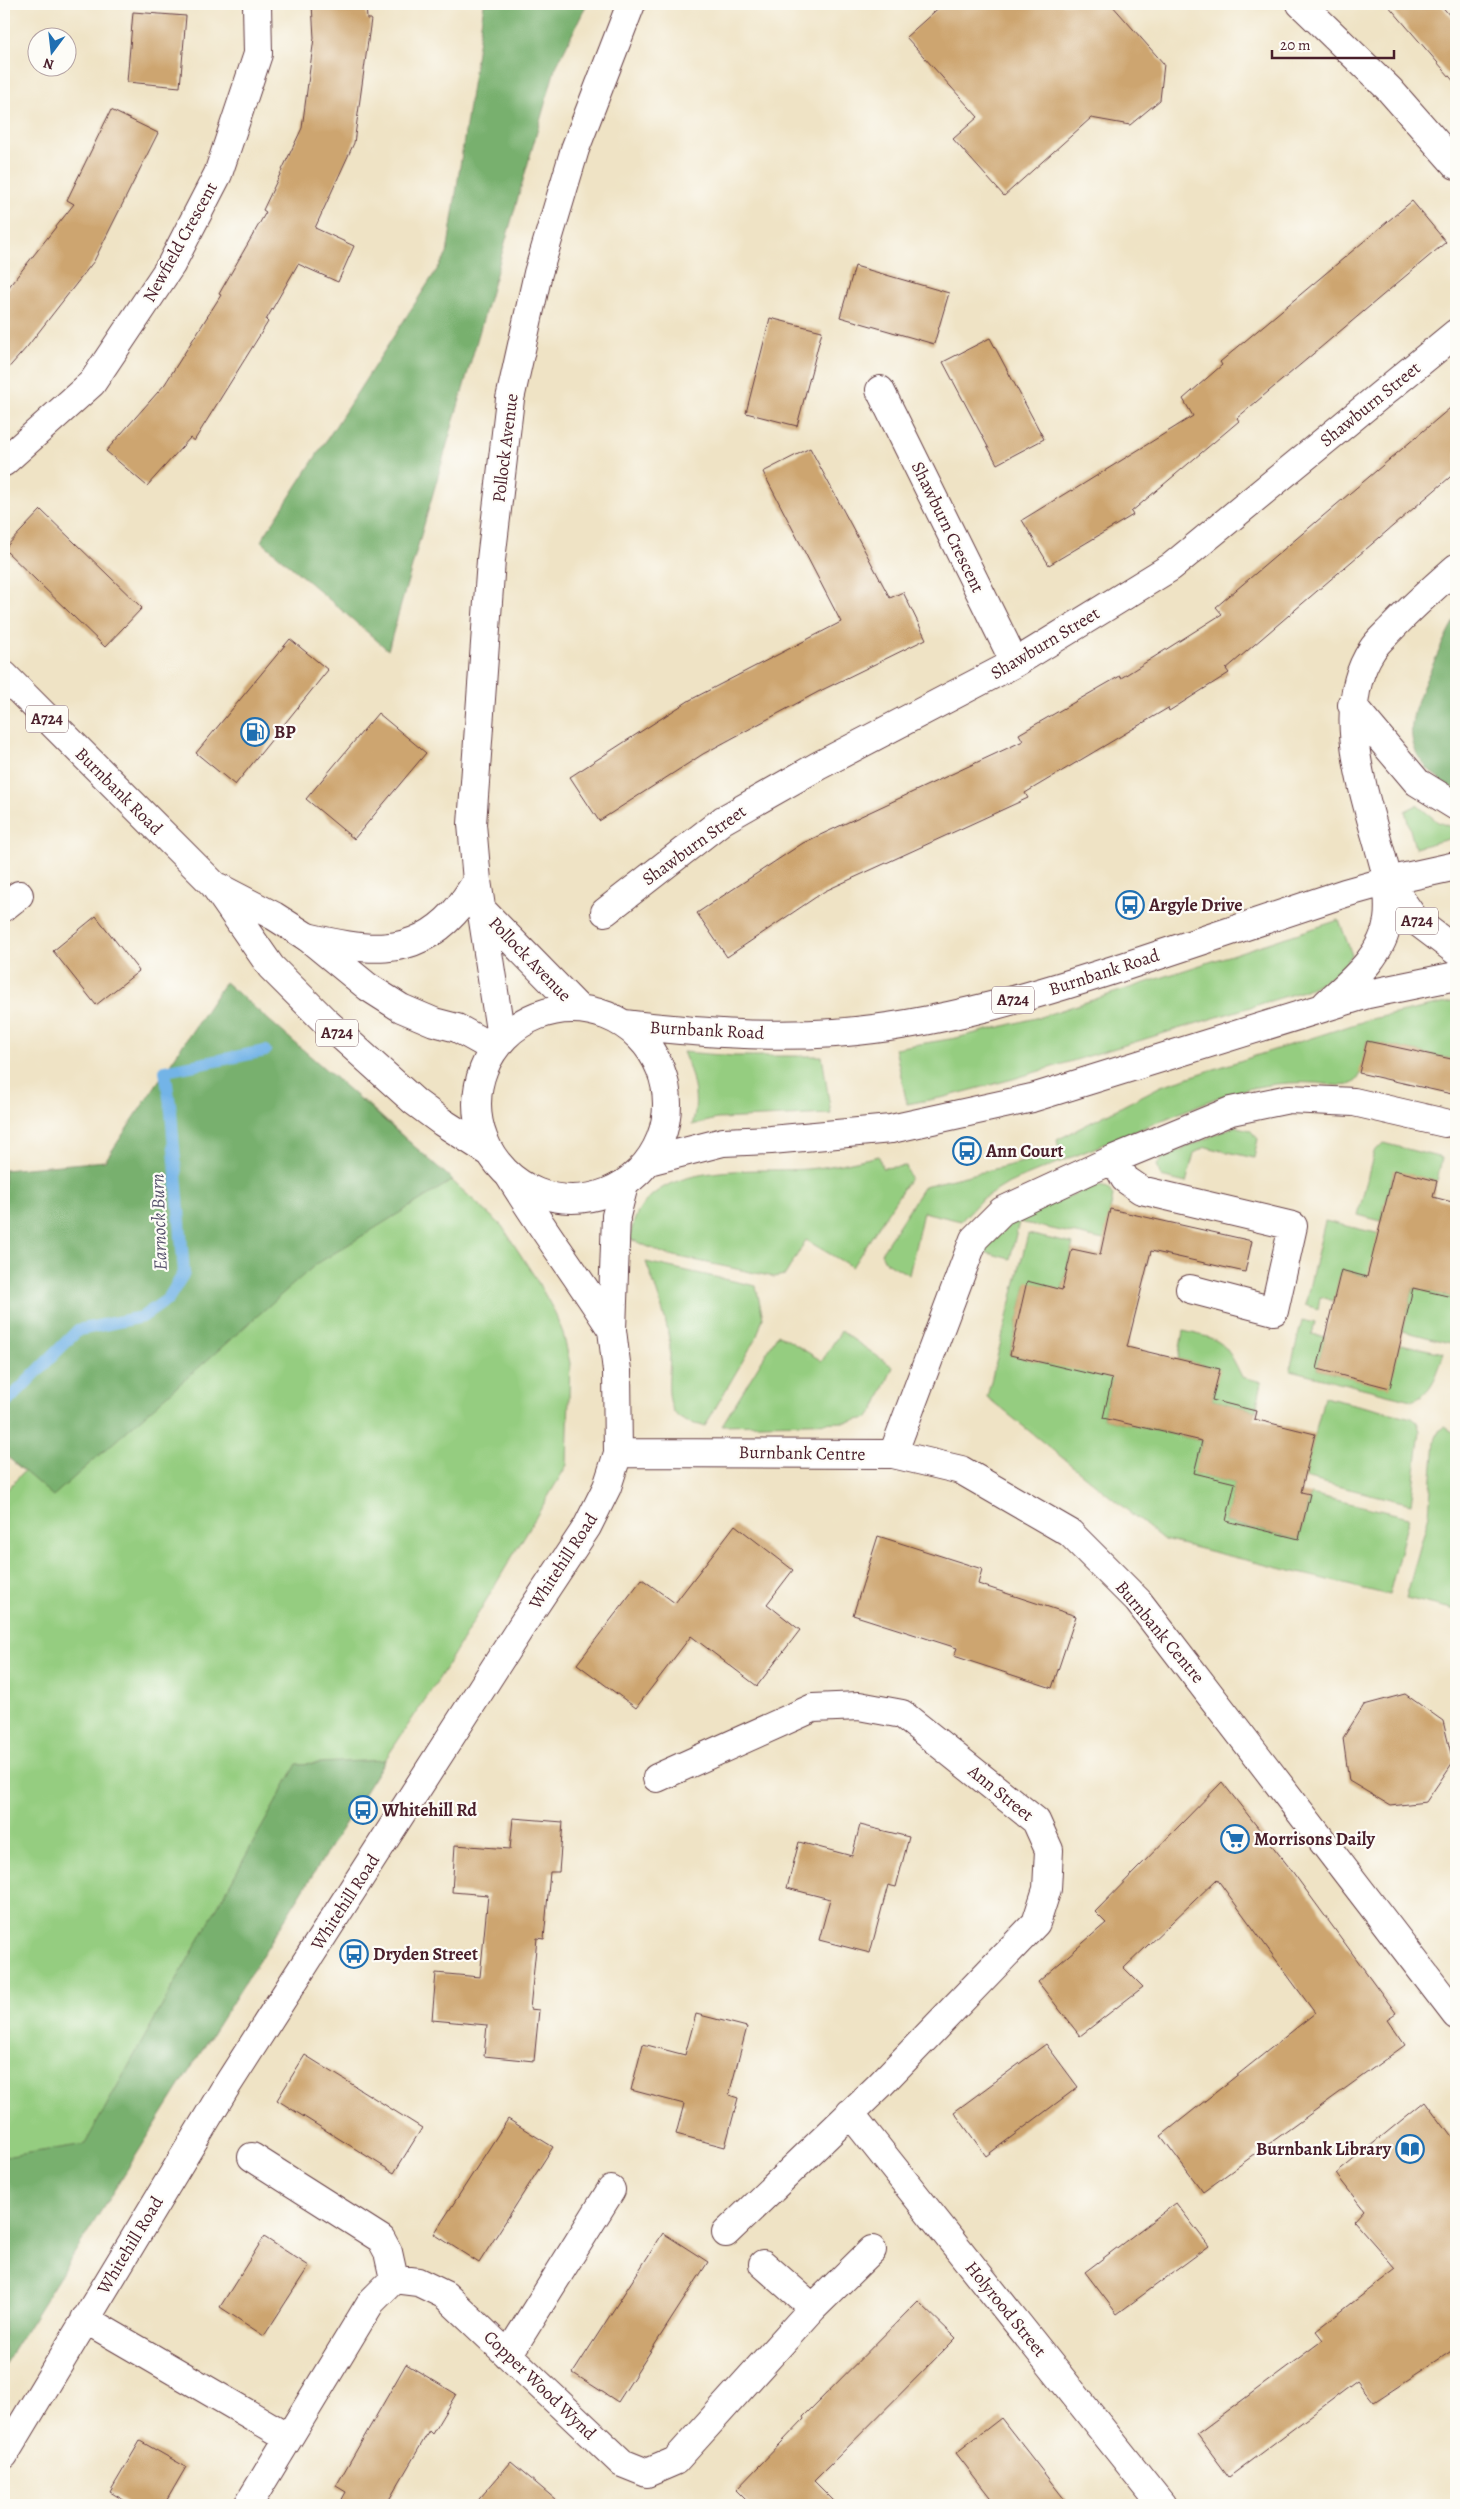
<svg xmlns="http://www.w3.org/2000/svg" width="1460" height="2509" font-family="Alegreya,serif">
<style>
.green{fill:#95cd80;stroke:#707656}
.forest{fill:#78b06e;stroke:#61684c}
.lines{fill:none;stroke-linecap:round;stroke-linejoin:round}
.stream{stroke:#73b4e7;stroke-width:12}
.building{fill:#cda570}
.minor-casing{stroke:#633c42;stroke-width:30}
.major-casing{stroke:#633c42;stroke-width:30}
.minor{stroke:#fff;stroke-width:28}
.major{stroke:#fff;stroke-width:28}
.labels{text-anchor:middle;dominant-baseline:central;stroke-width:4.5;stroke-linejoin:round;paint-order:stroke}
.shield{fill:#fdfcf7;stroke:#806168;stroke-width:1}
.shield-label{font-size:16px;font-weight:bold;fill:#4a1f2b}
.street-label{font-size:18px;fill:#4a1f2b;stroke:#fdfcf7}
.poi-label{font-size:18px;font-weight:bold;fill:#4a1f2b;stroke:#fdfcf7;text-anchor:start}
.water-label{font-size:19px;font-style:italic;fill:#58536d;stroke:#fdfcf7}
</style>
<rect width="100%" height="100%" fill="#fdfcf7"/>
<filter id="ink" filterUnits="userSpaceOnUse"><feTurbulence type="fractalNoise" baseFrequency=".02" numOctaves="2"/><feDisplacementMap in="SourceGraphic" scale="10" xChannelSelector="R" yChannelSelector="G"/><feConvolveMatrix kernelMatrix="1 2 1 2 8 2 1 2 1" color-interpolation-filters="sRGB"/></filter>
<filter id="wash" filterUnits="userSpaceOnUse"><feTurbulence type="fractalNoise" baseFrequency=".0096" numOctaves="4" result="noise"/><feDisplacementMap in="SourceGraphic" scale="20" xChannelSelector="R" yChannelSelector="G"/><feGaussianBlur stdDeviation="1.12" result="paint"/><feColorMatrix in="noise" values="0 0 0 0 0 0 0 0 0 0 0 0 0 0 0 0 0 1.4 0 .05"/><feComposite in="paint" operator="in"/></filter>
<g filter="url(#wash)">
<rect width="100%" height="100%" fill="#efe3c5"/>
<path class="green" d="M 1417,805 L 1438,822 L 1456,829 L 1456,837 L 1415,848 L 1405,811 Z
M 1339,920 L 1352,955 C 1338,974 1324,982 1303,991 L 1013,1079 L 945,1097 L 907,1104 L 895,1048 L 956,1038 L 1040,1017 Z
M 1456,1001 L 1456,1060 L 1367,1041 C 1364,1051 1364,1074 1356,1081 C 1347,1090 1326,1083 1315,1083 C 1280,1081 1248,1087 1216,1098 L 1009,1183 L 981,1200 L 961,1221 L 923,1212 L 909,1275 L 885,1261 L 881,1253 L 924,1186 L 1060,1153 L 1057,1140 L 1161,1086 L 1371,1019 Z
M 683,1052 L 733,1056 L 822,1056 L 831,1114 L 717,1119 L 692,1125 C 700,1101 693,1075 683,1052 Z
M 363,1100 L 502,1226 L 535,1277 L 554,1311 L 563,1333 L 570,1363 L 567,1465 L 442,1674 L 385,1760 L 82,2238 L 4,2365 L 4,1493 Z
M 1235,1126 L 1250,1130 L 1258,1139 L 1254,1158 L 1206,1147 L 1194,1153 L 1186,1183 L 1161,1177 L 1157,1165 L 1164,1157 Z
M 1383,1143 L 1442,1158 L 1437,1181 L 1394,1171 L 1381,1221 L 1358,1215 L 1374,1152 Z
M 879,1156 L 882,1168 L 906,1166 L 910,1178 L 852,1267 L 806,1240 L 785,1275 L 774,1277 L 665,1254 L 630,1239 C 639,1157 751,1173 807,1169 C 831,1167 855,1161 879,1156 Z
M 1095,1185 L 1108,1188 L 1113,1196 L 1104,1240 L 1019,1222 L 1010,1259 L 984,1252 L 1011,1222 Z
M 1325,1221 L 1402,1239 L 1391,1282 L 1341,1270 L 1334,1301 L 1320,1297 L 1318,1309 L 1305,1305 Z
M 1028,1234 L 1073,1244 L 1062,1290 L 1027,1282 L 1010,1355 L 1054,1365 L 1061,1335 L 1114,1372 L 1103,1418 L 1202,1441 L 1195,1473 L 1235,1483 L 1226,1522 L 1299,1539 L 1310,1494 L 1409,1517 L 1389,1595 L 1164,1540 L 987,1397 Z
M 646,1262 L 756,1286 L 763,1318 L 757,1336 L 705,1426 C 694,1424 680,1422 674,1412 C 663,1391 673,1361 669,1339 C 665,1312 655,1287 646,1262 Z
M 1413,1288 L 1456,1298 L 1456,1336 L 1450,1343 L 1403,1331 Z
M 1302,1320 L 1315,1323 L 1312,1334 L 1325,1337 L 1317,1369 L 1389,1387 L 1400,1344 L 1444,1353 C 1437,1373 1433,1394 1411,1400 L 1290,1370 Z
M 841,1331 L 893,1367 L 875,1409 L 868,1418 L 846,1422 L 722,1425 L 778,1334 L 822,1361 Z
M 1183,1331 C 1223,1340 1224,1340 1242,1377 L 1262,1382 L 1256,1411 L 1212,1400 L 1219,1369 L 1178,1359 Z
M 1324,1397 L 1412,1418 L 1417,1422 L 1420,1431 L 1411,1504 L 1304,1478 Z
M 1445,1427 L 1456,1434 L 1456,1610 L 1406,1598 L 1429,1514 L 1435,1440 L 1439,1431 Z"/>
<path class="forest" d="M 484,4 L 587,4 L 555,69 L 388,650 L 261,541 L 447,254 Z
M 1456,617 L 1456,790 C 1399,756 1405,726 1429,673 C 1438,654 1446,634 1456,617 Z
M 225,982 L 453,1180 L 315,1265 L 53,1496 L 4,1454 L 4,1170 L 105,1161 Z
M 385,1760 L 4,2365 L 4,2157 L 85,2144 L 297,1764 Z"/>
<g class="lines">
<path class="stream" d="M 4,1405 L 78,1330 L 142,1317 L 168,1299 L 184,1273 L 171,1111 L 165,1071 L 265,1051"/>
</g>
<g id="blocks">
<path class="building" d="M 312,4 L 366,4 L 367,19 L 371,19 L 354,143 L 315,228 L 354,246 L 338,282 L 298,264 L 266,320 L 268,322 L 194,441 L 190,438 L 147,486 L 106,451 L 165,384 L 221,295 L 219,294 L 266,212 L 263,210 L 302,128 L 314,38 Z
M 943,4 L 1111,4 L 1164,64 L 1160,100 L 1130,125 L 1091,118 L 1004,196 L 953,139 L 978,117 L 906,37 Z
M 1387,4 L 1440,4 L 1456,23 L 1456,84 Z
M 133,12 L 186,16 L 180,87 L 127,82 Z
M 111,110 L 158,133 L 94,261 L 27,347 L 4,373 L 4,293 L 74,204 L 67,200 Z
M 1412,201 L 1446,242 L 1237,418 L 1239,421 L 1131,512 L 1133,515 L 1049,565 L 1022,520 L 1071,490 L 1072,491 L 1193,416 L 1183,399 L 1222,365 L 1220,362 Z
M 855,266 L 949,293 L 934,344 L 840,317 Z
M 770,318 L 822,331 L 797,426 L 746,413 Z
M 990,338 L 1044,439 L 997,464 L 943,362 Z
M 1456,403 L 1456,472 L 1226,669 L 1229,673 L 1169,711 L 1168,708 L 1025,793 L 1028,798 L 825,891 L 727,957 L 697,913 L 803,843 L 1023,741 L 1019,734 L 1120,676 L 1121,678 L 1222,614 L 1216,607 Z
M 810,448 L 890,598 L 903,592 L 926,639 L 818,692 L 703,754 L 599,821 L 570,777 L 690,700 L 841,622 L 763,472 Z
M 41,510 L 142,608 L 105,647 L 4,549 Z
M 290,639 L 328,670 L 235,785 L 196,753 Z
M 378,713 L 426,753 L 354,839 L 306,799 Z
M 96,916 L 139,971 L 96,1005 L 53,951 Z
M 1367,1041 L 1456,1060 L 1456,1095 L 1359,1073 Z
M 1394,1170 L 1437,1181 L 1433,1197 L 1456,1203 L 1456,1298 L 1413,1288 L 1390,1388 L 1317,1369 L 1341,1270 L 1367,1277 Z
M 1110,1209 L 1252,1241 L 1245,1272 L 1151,1251 L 1127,1347 L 1220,1369 L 1212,1400 L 1256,1411 L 1254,1419 L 1315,1434 L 1301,1492 L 1310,1494 L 1299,1539 L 1226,1521 L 1235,1483 L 1194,1473 L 1202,1441 L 1103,1418 L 1112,1379 L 1010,1355 L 1027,1281 L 1062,1290 L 1072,1249 L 1100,1255 Z
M 735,1525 L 793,1570 L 767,1604 L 800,1630 L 757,1686 L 691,1636 L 636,1708 L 577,1664 L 642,1579 L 675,1603 Z
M 878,1536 L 982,1569 L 978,1584 L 1076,1616 L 1052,1688 L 954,1656 L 957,1648 L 853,1615 Z
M 1405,1694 L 1443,1721 L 1453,1762 L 1426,1802 L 1391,1806 L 1349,1781 L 1343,1738 L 1364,1705 Z
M 1222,1782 L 1289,1867 L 1396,2013 L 1387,2019 L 1405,2045 L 1203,2192 L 1161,2136 L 1315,2013 L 1217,1879 L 1124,1968 L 1143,1987 L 1080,2036 L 1038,1982 L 1106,1923 L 1095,1912 Z
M 513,1818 L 563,1822 L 559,1872 L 550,1872 L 544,1939 L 537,1938 L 530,2009 L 539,2010 L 534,2061 L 484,2056 L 487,2025 L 432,2020 L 436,1973 L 480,1977 L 488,1895 L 452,1892 L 455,1845 L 510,1849 Z
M 860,1825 L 909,1837 L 896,1887 L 888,1885 L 870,1953 L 819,1940 L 830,1899 L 787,1888 L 799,1842 L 852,1856 Z
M 696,2014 L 747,2027 L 729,2095 L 738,2098 L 725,2147 L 676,2134 L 684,2104 L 631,2090 L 643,2044 L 685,2055 Z
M 1046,2044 L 1078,2087 L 986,2156 L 954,2112 Z
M 305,2055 L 422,2128 L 394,2173 L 277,2100 Z
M 1425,2101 L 1456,2143 L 1456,2348 L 1374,2402 L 1357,2381 L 1229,2477 L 1197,2434 L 1323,2340 L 1316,2331 L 1396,2269 L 1354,2221 L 1364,2210 L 1336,2174 Z
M 508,2119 L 553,2147 L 479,2263 L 434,2234 Z
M 1176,2203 L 1209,2246 L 1117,2314 L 1085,2272 Z
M 663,2233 L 708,2262 L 618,2402 L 573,2373 Z
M 264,2237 L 309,2266 L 264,2336 L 220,2307 Z
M 918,2301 L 956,2338 L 814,2481 L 838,2505 L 751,2505 L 736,2490 L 804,2419 L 803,2417 Z
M 406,2364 L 456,2394 L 432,2434 L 429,2431 L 386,2505 L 339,2505 L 346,2492 L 336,2486 Z
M 1001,2418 L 1069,2505 L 996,2505 L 956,2453 Z
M 140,2441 L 186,2467 L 164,2505 L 132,2505 L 110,2492 Z
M 511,2462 L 562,2505 L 474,2505 Z"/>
</g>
</g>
<g filter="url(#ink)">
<use href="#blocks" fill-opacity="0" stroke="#633c42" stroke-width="1"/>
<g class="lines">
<defs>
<path id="minor" d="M 1301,4 L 1389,89 L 1456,165
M 880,390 L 1015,663
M 4,462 L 92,383 L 171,265 L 218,174 L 258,54 L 257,4
M 1352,705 L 1417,782 L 1456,806
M 1388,881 C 1372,812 1329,715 1372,650 C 1376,643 1384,636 1390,630 C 1411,608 1433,588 1456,568
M 4,907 L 19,895
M 481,909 L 579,1009
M 605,912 L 723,820 L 818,766 L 1015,663 L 1171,567 L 1456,333
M 307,937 C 363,950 411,960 454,913 C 463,903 470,891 477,881
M 501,1037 L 477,881 L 472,824 L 491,560 L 510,399 L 538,273 L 575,149 L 631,4
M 1114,1159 L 1231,1111 L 1289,1099 L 1354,1102 L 1445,1123
M 510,1177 C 542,1229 579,1278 612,1330
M 618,1453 L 893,1454 L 961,1470 L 1070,1533 L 1138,1601 L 1456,2015
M 893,1454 L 974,1239 L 1002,1211 L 1114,1159 L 1125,1179 L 1141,1190 L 1293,1226 L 1274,1311 L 1190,1289
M 657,1778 L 813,1708 L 859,1706 L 902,1714 L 1036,1821 L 1049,1850 L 1047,1889 L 1036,1923 L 880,2085 L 726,2233
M 850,2113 L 1162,2505
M 252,2157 L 381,2239 L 388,2252 L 394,2279
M 763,2264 L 813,2308
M 85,2319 L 288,2437
M 508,2355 L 611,2190
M 4,2455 L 224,2090 L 528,1616 L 587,1527 L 607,1487 L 618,1453 L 617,1371 L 612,1330 L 616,1216 L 624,1185
M 248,2505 L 371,2302 L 394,2279 L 418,2282 L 445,2295 L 622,2463 L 647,2473 L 675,2461 L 813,2308 L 872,2250"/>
<path id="major" d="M 4,675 L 214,885 L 271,967 L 326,1022 L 415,1102 L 442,1122 L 489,1152
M 1388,881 L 1415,920 L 1456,951
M 218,887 L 274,916 L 307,937 L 368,987 L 401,1008 L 434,1022 L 457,1028 L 493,1048
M 1326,1004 C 1351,981 1383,956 1388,920 C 1390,908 1388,893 1388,881
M477 1104a95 95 0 1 1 190 0a95 95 0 1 1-190 0Z
M 624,1024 C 693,1032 765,1038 835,1033 C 941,1025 1044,993 1144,960 C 1211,938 1278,915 1345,893 L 1388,881 L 1456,866
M 649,1161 L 723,1142 L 771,1140 L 891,1129 L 1032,1098 L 1368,994 L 1456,976"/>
</defs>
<use href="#minor" class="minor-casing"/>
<use href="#major" class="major-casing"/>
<use href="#minor" class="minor"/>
<use href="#major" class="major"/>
</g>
</g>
<defs>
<symbol id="fuel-ring" viewBox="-11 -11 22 22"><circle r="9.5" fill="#fdfcf7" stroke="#1f6fb2" stroke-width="1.5"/><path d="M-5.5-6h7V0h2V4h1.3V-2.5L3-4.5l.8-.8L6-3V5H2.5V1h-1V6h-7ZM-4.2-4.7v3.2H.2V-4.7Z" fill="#1f6fb2"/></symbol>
<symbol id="bus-ring" viewBox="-11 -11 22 22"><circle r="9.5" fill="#fdfcf7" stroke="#1f6fb2" stroke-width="1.5"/><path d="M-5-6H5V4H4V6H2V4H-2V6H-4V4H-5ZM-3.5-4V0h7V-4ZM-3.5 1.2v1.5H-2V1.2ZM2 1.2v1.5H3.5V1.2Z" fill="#1f6fb2"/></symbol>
<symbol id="supermarket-ring" viewBox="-11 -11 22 22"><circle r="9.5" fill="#fdfcf7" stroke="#1f6fb2" stroke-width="1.5"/><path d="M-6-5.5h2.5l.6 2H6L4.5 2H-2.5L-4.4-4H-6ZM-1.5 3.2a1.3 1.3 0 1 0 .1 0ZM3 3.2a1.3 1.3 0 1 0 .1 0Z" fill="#1f6fb2"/></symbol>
<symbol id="library-ring" viewBox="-11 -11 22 22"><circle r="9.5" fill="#fdfcf7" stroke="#1f6fb2" stroke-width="1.5"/><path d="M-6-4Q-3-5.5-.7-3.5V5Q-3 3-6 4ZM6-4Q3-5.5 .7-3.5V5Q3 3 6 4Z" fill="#1f6fb2"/></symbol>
</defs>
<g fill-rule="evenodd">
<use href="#fuel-ring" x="239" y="716" width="32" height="32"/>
<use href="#bus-ring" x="1114" y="889" width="32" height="32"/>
<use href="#bus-ring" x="951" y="1135" width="32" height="32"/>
<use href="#bus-ring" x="347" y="1794" width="32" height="32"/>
<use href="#supermarket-ring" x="1219" y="1823" width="32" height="32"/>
<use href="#bus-ring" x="338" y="1938" width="32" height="32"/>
<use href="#library-ring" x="1394" y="2133" width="32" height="32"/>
</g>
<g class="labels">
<g class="shield">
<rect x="26" y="705.5" width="42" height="27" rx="4"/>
<rect x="1396" y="907.5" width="42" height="27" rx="4"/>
<rect x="992" y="986.5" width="42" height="27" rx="4"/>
<rect x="316" y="1019.5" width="42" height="27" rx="4"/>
</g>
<g class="shield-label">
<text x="47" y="719">A724</text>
<text x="1417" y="921">A724</text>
<text x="1013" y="1000">A724</text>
<text x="337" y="1033">A724</text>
</g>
<g class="street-label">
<text transform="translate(180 242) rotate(-61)">Newfield Crescent</text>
<text transform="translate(1370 404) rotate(-39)">Shawburn Street</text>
<text transform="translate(505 448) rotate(-83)">Pollock Avenue</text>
<text transform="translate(948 527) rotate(64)">Shawburn Crescent</text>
<text transform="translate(1045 643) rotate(-31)">Shawburn Street</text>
<text transform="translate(119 791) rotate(45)">Burnbank Road</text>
<text transform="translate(694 845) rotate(-36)">Shawburn Street</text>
<text transform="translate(530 959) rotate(46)">Pollock Avenue</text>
<text transform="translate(1104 972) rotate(-18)">Burnbank Road</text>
<text transform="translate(707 1030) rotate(3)">Burnbank Road</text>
<text transform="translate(802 1453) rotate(1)">Burnbank Centre</text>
<text transform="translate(563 1561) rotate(-57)">Whitehill Road</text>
<text transform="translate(1160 1632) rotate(50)">Burnbank Centre</text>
<text transform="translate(1001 1793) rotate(39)">Ann Street</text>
<text transform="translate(345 1902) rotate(-57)">Whitehill Road</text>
<text transform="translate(130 2245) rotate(-59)">Whitehill Road</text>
<text transform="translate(1006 2309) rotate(51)">Holyrood Street</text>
<text transform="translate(540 2385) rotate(44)">Copper Wood Wynd</text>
</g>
<g class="poi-label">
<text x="274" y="732">BP</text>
<text x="1149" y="905">Argyle Drive</text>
<text x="986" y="1151">Ann Court</text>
<text x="382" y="1810">Whitehill Rd</text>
<text x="1254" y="1839">Morrisons Daily</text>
<text x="373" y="1954">Dryden Street</text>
<text x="1391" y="2149" text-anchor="end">Burnbank Library</text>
</g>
<g class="water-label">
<text transform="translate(159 1222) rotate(-92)">Earnock Burn</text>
</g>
</g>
<rect width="1460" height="2509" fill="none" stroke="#fdfcf7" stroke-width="20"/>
<g transform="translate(52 52) rotate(195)"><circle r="24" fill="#fdfcf7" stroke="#b5a4a5"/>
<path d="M0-4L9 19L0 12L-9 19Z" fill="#1f6fb2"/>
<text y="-8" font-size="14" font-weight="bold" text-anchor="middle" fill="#4a1f2b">N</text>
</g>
<path d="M1272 50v8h122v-8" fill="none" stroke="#4a1f2b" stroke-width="2.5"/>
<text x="1280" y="50" font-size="15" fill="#4a1f2b" stroke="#fdfcf7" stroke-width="4" paint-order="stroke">20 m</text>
</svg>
